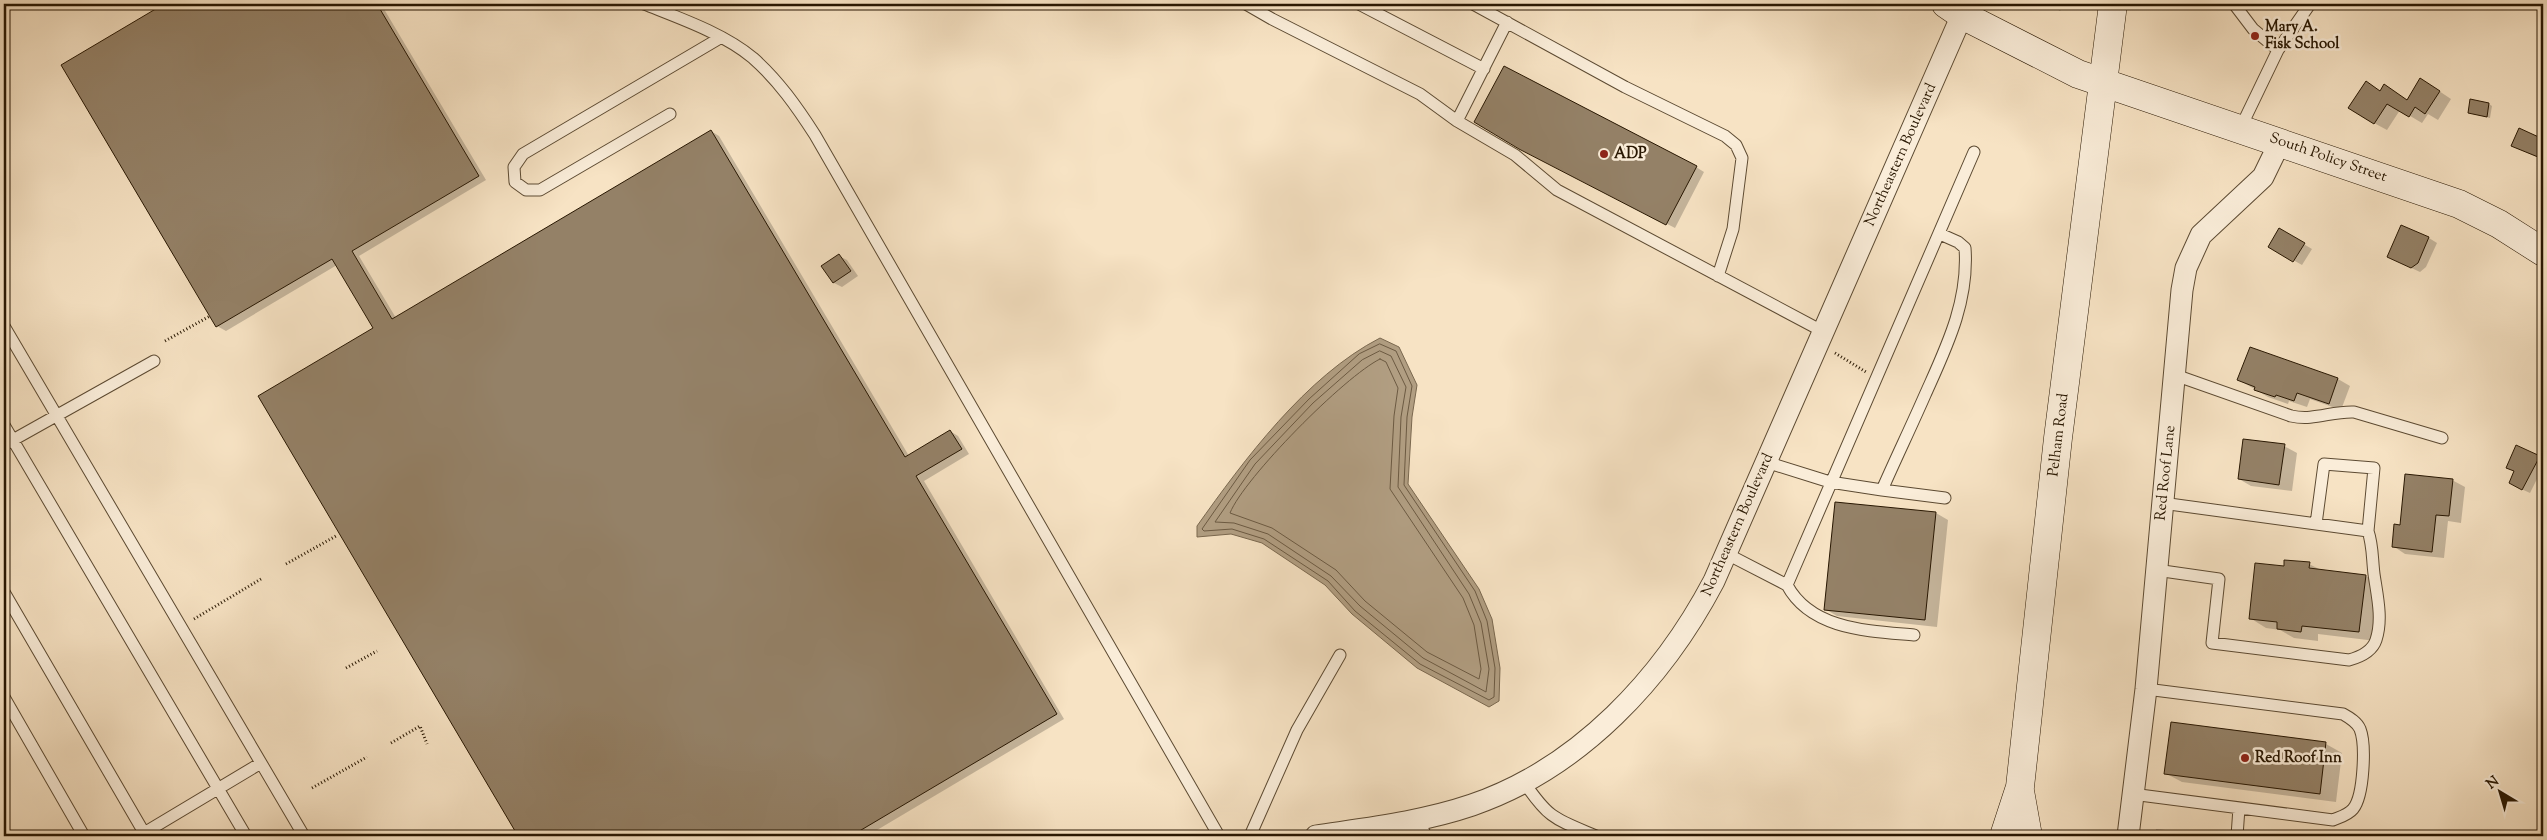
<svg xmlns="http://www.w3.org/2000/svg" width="2547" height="840" font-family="'Sorts Mill Goudy',serif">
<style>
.water{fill:#b19e82;stroke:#7a684f}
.shadow{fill:#0003}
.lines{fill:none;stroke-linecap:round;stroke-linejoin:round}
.shore{stroke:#6c5a42;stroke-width:1}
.building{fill:#948167;stroke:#281702}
.lane-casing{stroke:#5c4a32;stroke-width:13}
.street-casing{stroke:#5c4a32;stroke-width:23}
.secondary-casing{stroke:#281702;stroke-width:29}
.path{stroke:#281702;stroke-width:3;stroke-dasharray:1 2.5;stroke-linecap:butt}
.lane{stroke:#faedd9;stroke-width:11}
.street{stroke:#faedd9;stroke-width:21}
.secondary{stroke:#faedd9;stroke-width:28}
.poi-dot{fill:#8f2418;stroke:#faedd9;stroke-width:2}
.labels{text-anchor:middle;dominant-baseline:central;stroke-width:5;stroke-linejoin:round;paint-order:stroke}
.poi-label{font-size:15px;font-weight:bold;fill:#281702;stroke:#faedd9;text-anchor:start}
.street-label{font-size:15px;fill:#281702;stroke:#faedd9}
</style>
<rect width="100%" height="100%" fill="#f7e3c4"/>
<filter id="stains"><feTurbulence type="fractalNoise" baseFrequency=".004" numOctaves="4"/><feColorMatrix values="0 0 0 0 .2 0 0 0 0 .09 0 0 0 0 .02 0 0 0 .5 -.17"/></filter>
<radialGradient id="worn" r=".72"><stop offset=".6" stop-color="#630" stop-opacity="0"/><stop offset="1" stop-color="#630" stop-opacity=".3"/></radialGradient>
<path class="water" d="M 1380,338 L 1399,347 L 1417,385 L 1412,417 L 1408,484 L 1479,589 L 1492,619 L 1500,668 L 1499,701 L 1489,707 L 1417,668 L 1352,614 L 1325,585 L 1262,543 L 1231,534 L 1197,537 L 1197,526 C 1244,460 1306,376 1380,338 Z"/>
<path class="shadow" d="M 166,4 L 381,4 L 486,180 L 359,256 L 396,318 L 711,131 L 719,136 L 909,456 L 950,431 L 958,436 L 969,454 L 924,481 L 1064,719 L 867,836 L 520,836 L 259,397 L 374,329 L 337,265 L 226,331 L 217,326 L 63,65 Z
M 2048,4 L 2065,4 L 2060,11 Z
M 2433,87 L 2451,99 L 2438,120 L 2428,114 L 2422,123 L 2400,110 L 2387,130 L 2374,123 L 2381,92 L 2408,101 Z
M 2489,104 L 2492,106 L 2490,118 L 2469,113 Z
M 2519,130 L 2543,141 L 2543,160 L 2512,146 Z
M 1529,153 L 1696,167 L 1704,172 L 1675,228 Z
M 2280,230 L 2312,249 L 2302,265 L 2270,247 Z
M 2429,238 L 2437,243 L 2426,267 L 2420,272 L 2388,257 Z
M 839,256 L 847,260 L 858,276 L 842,287 L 834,283 L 823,267 Z
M 2338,379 L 2350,386 L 2341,410 L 2310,399 L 2307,407 L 2289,401 L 2288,404 L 2268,397 L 2239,380 Z
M 2284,446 L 2297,453 L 2292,491 L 2251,486 L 2239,479 Z
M 2539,457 L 2543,459 L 2543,467 L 2530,493 L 2517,487 L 2515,472 L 2508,467 Z
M 2452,480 L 2465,487 L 2461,523 L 2448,521 L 2444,558 L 2405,554 L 2393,546 L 2401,526 Z
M 1936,513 L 1948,520 L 1937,627 L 1837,616 L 1825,609 Z
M 2309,564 L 2323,571 L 2366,576 L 2382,586 L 2376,641 L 2318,634 L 2318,641 L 2294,638 L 2280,630 L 2266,628 L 2250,618 L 2285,568 Z
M 2543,619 L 2543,631 L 2538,628 Z
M 2172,724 L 2326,744 L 2342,753 L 2336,802 L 2182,782 L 2165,773 Z
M 2156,829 L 2204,834 L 2208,836 L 2155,836 Z"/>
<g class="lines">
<path class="shore" d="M 1380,344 L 1396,351 L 1412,386 L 1407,417 L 1404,485 L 1475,591 L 1487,621 L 1495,668 L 1494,697 L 1489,700 L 1420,664 L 1355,611 L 1328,581 L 1264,539 L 1232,529 L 1204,531 L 1202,529 L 1250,460 L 1309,399 L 1359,354 Z
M 1380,351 L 1391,356 L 1406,387 L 1401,417 L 1398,487 L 1469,594 L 1481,623 L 1489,669 L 1486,692 L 1423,658 L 1360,606 L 1331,576 L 1268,534 L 1234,523 L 1215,522 L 1255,464 L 1313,403 L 1362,360 Z
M 1380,359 L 1386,362 L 1398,388 L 1394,416 L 1390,489 L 1463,598 L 1474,625 L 1481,669 L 1479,679 L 1427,652 L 1365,601 L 1336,570 L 1272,528 L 1230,513 C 1244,478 1345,376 1380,359 Z"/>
</g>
<path class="building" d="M 164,4 L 377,4 L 479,176 L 352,251 L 392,319 L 711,130 L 905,457 L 950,430 L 962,449 L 916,476 L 1057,714 L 851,836 L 518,836 L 258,396 L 373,328 L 332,259 L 216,327 L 61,65 Z
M 1504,66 L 1697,166 L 1666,225 L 1519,149 L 1474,122 Z
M 2420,78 L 2440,91 L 2425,114 L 2415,107 L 2409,117 L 2387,104 L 2374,124 L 2348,108 L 2366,81 L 2380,91 L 2384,84 L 2407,100 Z
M 2470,99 L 2489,103 L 2487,117 L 2468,113 Z
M 2519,128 L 2543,139 L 2543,159 L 2511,146 Z
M 2401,225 L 2429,237 L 2418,263 L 2411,268 L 2387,257 Z
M 2279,228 L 2305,243 L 2293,262 L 2268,247 Z
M 839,254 L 851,271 L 833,283 L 821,266 Z
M 2250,347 L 2338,378 L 2329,404 L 2297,393 L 2294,401 L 2276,395 L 2275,397 L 2254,390 L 2255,387 L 2237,380 Z
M 2243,439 L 2285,444 L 2279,485 L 2238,479 Z
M 2516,445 L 2540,456 L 2522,490 L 2509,483 L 2514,471 L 2506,468 Z
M 2405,474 L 2453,479 L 2449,516 L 2436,515 L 2432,552 L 2392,547 L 2394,524 L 2400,525 Z
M 1835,502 L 1936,512 L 1925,620 L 1824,610 Z
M 2284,560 L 2310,562 L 2309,568 L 2366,575 L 2359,632 L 2302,626 L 2301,632 L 2277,629 L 2277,622 L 2249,619 L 2255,563 L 2284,566 Z
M 2171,722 L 2326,742 L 2320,794 L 2164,774 Z"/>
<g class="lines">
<defs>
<path id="lane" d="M 644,4 C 679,18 723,33 753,58 C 778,80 797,107 815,135 L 1219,836
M 1246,4 L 1272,19 L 1420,94 L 1457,121 L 1515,155 L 1557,190 L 1824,332
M 1359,4 L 1484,69
M 1473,4 L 1625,87 L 1725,136 L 1736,145 L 1742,158 L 1733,229 L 1718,276
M 2234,4 L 2253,29 L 2278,50
M 670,114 L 540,190 L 526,190 L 515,182 L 514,167 L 523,154 L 720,38
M 1457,121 L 1507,22
M 2240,129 L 2278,50 L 2310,4
M 4,326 L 304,836
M 2175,375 L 2291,416 C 2315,421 2331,411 2354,412 L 2442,438
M 4,425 L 246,836
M 4,445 L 154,361
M 1766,462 L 1830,482 L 1882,490 C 1896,458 1911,427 1925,395 C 1946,348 1969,302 1965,248 L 1958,242 L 1940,234
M 1882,490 L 1945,498
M 2162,503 C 2231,512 2299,522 2368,531 L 2374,468 L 2324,464 L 2316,524
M 1727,554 L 1787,585 L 1974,152
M 2156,570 L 2219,579 L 2212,643 L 2349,660 C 2360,657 2372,652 2376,640 C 2383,619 2377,595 2374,574 C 2372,558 2373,546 2368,531
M 1787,585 C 1811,630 1869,631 1914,635
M 4,592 L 146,836
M 4,697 L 84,836
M 1524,782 C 1549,819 1555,819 1596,836
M 2132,794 L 2333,820 C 2340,817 2348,815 2353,809 C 2364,796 2366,744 2360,729 C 2357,722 2350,718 2343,714 L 2146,689
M 1418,819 L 1426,836
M 139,836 L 261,763
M 1250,836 L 1297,730 L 1340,655
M 2237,836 L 2239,808"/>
<path id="street" d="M 1316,836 C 1369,828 1422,822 1472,805 C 1580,768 1663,678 1714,581 L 1962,15
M 2128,836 L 2146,689 L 2182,290 L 2186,268 L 2201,235 L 2263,177 L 2280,142"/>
<path id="secondary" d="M 1946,4 L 1962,15 L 2078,74 L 2459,204 L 2499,224 L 2543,252
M 2020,791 L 2028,836
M 2004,836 L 2020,787 L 2058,438 L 2113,4"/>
</defs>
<use href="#lane" class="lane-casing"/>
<use href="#street" class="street-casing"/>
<use href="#secondary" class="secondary-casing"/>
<path class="path" d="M 165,341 L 210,316
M 1835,353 L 1866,372
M 286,564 L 336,536
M 194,619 L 261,579
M 346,668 L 377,651
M 391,743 L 420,726 L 427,744
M 312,788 L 367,757"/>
<use href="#lane" class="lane"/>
<use href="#street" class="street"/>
<use href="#secondary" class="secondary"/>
</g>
<g class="poi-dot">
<circle cx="2255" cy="36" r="5"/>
<circle cx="1604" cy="154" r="5"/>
<circle cx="2245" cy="758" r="5"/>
</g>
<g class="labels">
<g class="poi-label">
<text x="2265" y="27">Mary A.<tspan x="2265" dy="17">Fisk School</tspan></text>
<text x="1614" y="154">ADP</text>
<text x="2255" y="758">Red Roof Inn</text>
</g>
<g class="street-label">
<text transform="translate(1901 155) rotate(-66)">Northeastern Boulevard</text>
<text transform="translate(2328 158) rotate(19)">South Policy Street</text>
<text transform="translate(2059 435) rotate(-83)">Pelham Road</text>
<text transform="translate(2166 473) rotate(-84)">Red Roof Lane</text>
<text transform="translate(1738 525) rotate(-66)">Northeastern Boulevard</text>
</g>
</g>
<rect width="2547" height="840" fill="none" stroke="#f7e3c4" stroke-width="20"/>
<rect x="5" y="5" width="2537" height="830" fill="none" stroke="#281702" stroke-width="2.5"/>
<rect x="10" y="10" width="2527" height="820" fill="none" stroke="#281702"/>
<g transform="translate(2500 792) rotate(322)" stroke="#faedd9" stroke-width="4" paint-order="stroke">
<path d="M0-4L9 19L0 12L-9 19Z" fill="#281702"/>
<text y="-8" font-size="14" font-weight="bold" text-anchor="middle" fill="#281702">N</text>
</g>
<rect width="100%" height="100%" filter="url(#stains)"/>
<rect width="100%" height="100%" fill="url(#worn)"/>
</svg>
